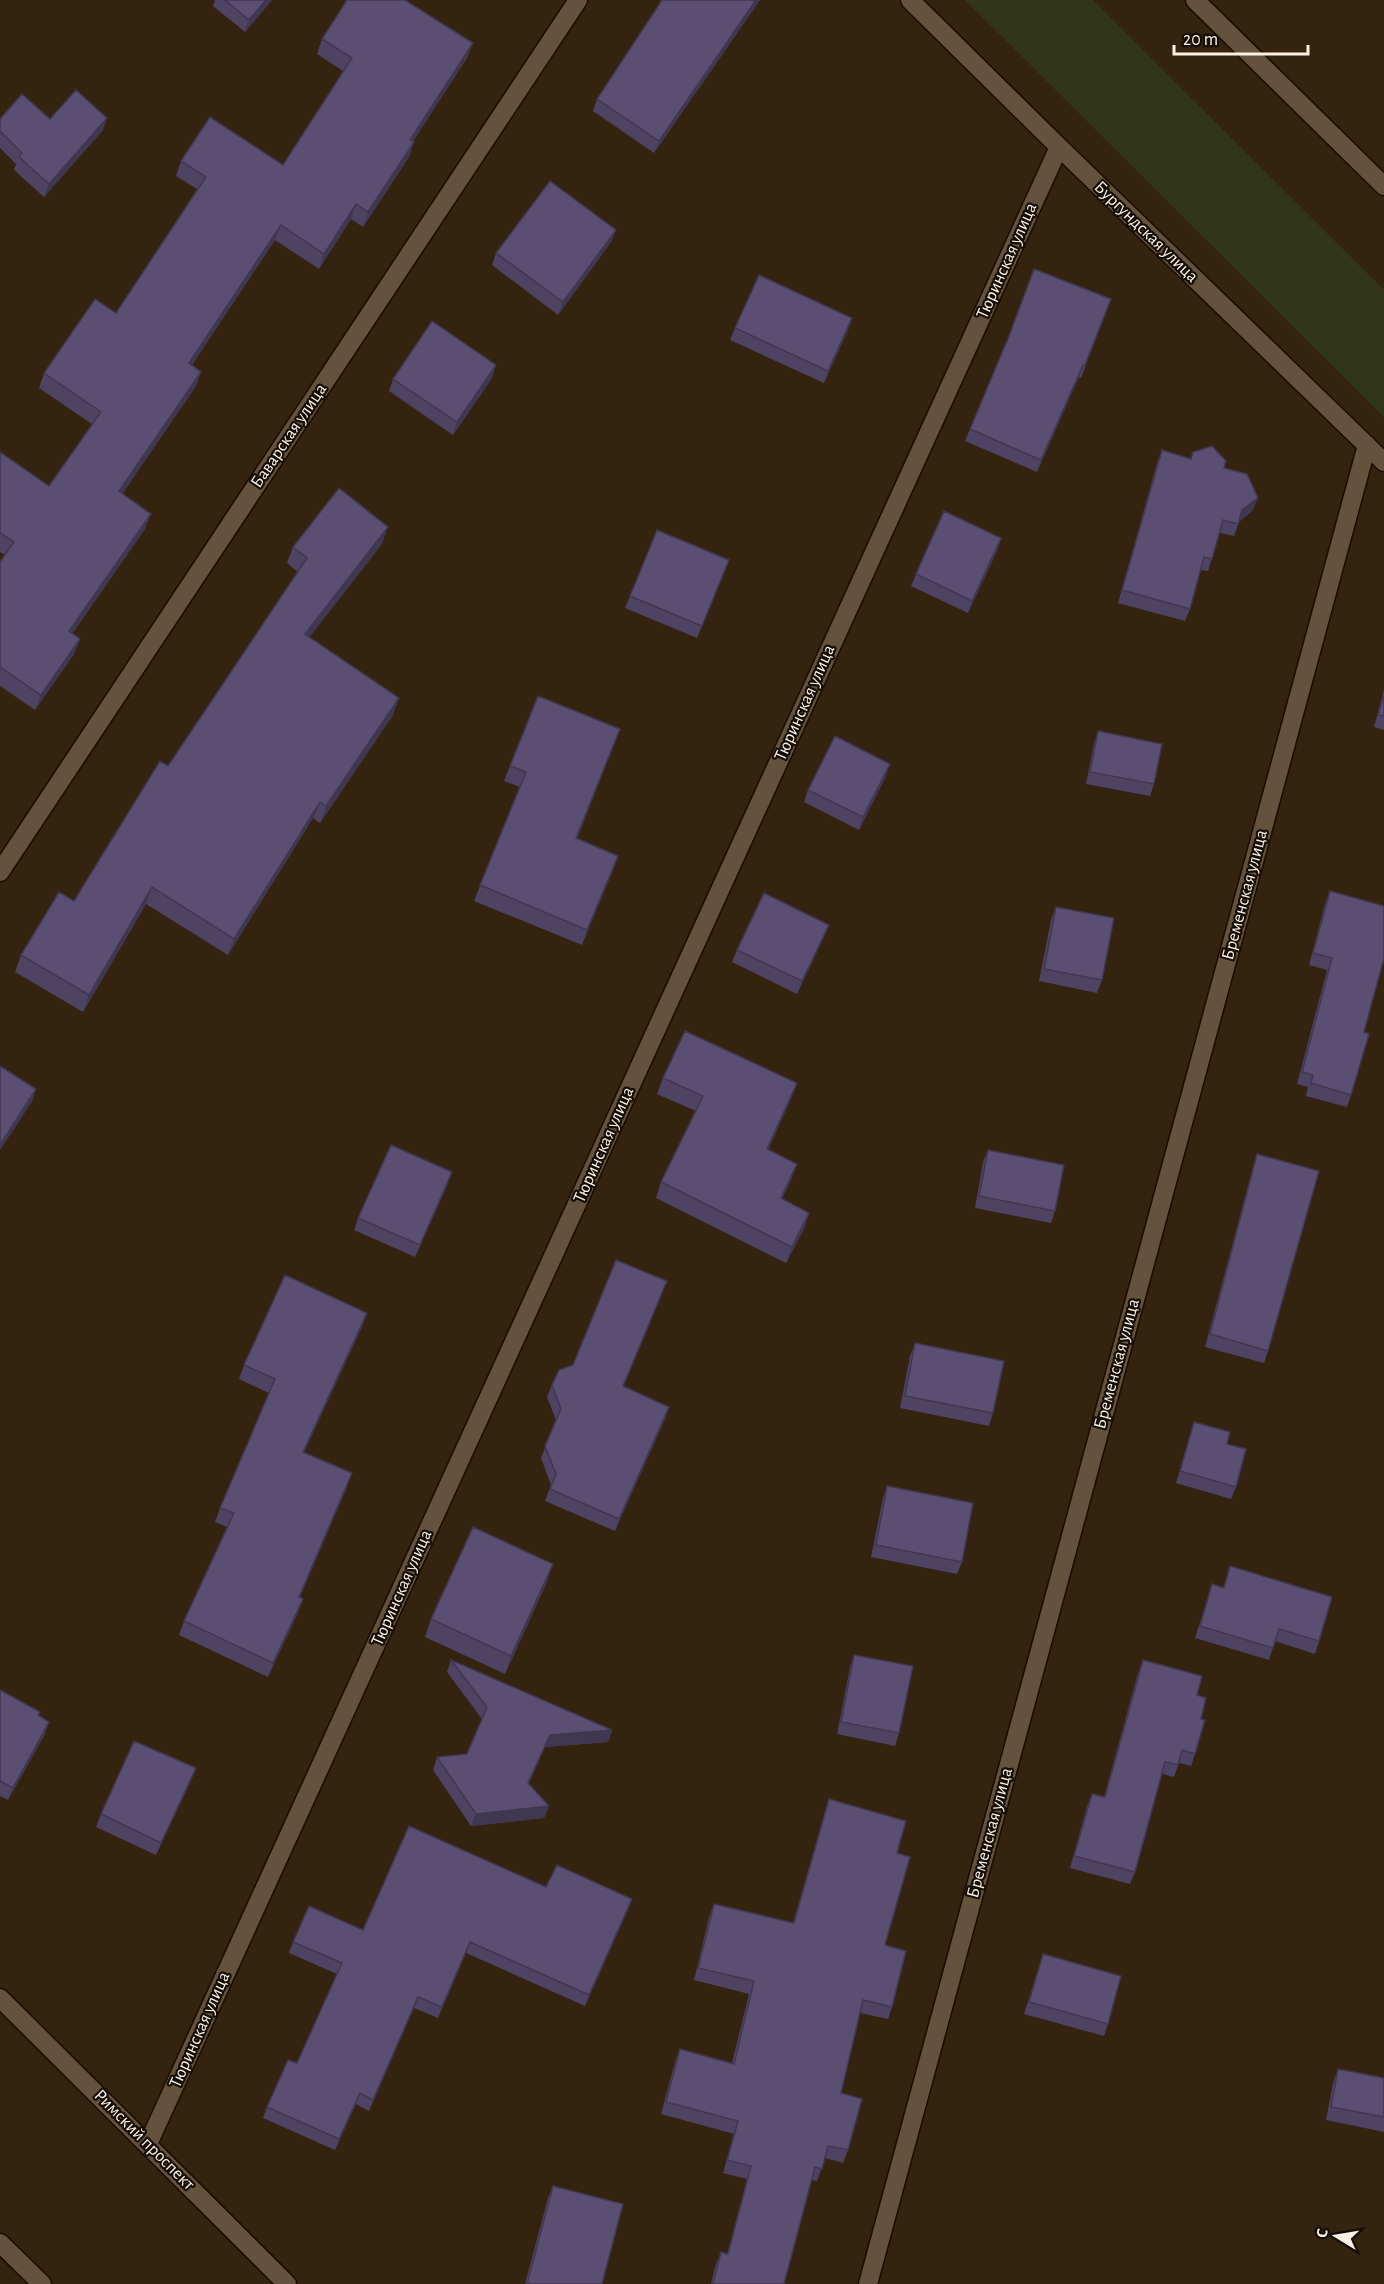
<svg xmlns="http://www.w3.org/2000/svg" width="1384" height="2284" font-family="'Alegreya Sans',sans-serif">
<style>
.green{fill:#313619}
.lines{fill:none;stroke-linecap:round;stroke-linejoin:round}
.minor-casing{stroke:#1b0b00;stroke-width:21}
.minor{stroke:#65523d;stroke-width:18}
.wall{fill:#4e4363}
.shaded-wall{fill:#403750}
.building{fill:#5b4e73;stroke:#403750;stroke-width:1.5}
.labels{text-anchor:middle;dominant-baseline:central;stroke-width:4.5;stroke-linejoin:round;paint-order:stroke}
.street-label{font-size:18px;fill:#fdf2e6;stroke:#150e06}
</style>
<rect width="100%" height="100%" fill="#34230f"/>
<path class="green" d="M 965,0 L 1093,0 L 1384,290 L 1384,417 Z"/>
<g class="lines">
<defs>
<path id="minor" d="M 910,0 L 1059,147 L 1384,462
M 1195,0 L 1384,186
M 0,872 L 578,0
M 0,1998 L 287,2284
M 148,2144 L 1059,147
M 0,2243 L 42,2284
M 868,2284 L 1367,445"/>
</defs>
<use href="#minor" class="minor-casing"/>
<use href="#minor" class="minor"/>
</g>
<path class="wall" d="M 215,0 L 272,0 L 245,32 L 213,6 Z
M 760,0 L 654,153 L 593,111 L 597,99 Z
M 322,39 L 467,58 L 413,141 L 409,157 L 363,227 L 351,219 L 319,269 L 275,240 L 192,365 L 201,372 L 196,386 L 122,494 L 145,529 L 72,634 L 74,654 L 35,710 L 0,686 L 0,562 L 5,555 L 0,552 L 0,452 L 49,486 L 92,424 L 39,388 L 44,373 L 116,313 L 197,189 L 176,176 L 181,161 L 283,165 L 343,71 L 317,54 Z
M 0,119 L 50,119 L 103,130 L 44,197 L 14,170 L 16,164 L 0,148 Z
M 616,230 L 611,242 L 558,315 L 492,265 L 496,253 Z
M 1111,299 L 1081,378 L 1079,377 L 1037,472 L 965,441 L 970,429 Z
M 852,318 L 848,330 L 824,383 L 730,340 L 735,328 Z
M 492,378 L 453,435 L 389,391 L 393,379 Z
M 1162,450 L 1224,468 L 1253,510 L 1239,522 L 1234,536 L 1220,533 L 1208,571 L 1200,570 L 1190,609 L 1185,621 L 1118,603 L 1157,463 Z
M 1001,538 L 997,551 L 968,613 L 911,586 L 916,574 Z
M 382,544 L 309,637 L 393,715 L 320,823 L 313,818 L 228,955 L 146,904 L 83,1012 L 15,972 L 21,955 L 74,901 L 168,766 L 298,572 L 287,563 L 293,547 Z
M 724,572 L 697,638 L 625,608 L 630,596 Z
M 1384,690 L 1384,730 L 1374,727 Z
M 620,729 L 577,839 L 618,856 L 582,945 L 474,901 L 520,787 L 504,781 L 510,766 Z
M 1098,731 L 1154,784 L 1150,796 L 1086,784 L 1094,744 Z
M 886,776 L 859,830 L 804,802 L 808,790 Z
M 1330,891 L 1364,1032 L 1351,1095 L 1347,1107 L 1306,1096 L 1308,1087 L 1297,1084 L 1327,970 L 1309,965 L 1325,904 Z
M 1056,907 L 1102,980 L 1097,993 L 1039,981 L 1051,920 Z
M 829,925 L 824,937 L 797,994 L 732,962 L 737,950 Z
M 663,1078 L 791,1099 L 768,1150 L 797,1164 L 791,1180 L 782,1199 L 809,1213 L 804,1229 L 786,1263 L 656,1198 L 661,1182 L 696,1111 L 657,1094 Z
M 988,1150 L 1055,1211 L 1051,1223 L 975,1208 L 983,1162 Z
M 1257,1154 L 1268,1351 L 1264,1363 L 1205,1347 L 1253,1167 Z
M 448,1184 L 415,1257 L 354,1230 L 358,1218 Z
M 662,1293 L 624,1386 L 669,1407 L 665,1419 L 615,1531 L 545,1501 L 551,1485 L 541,1458 L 556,1420 L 547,1397 L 552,1385 L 573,1365 Z
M 362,1327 L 304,1452 L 347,1487 L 300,1597 L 303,1599 L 298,1613 L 268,1677 L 179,1635 L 184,1621 L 227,1527 L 215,1522 L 220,1508 L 269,1393 L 239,1379 L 244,1365 Z
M 915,1343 L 993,1413 L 989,1426 L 900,1408 L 910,1356 Z
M 1194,1422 L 1227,1444 L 1236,1487 L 1231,1499 L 1176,1483 Z
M 887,1486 L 962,1562 L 957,1574 L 871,1557 L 883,1498 Z
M 1230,1566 L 1319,1641 L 1315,1654 L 1275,1641 L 1269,1660 L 1195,1638 L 1212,1584 L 1223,1588 Z
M 547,1582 L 505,1674 L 425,1637 L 431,1619 Z
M 854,1655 L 899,1733 L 895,1746 L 837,1734 L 850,1667 Z
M 451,1660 L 612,1730 L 608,1742 L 545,1747 L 529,1783 L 549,1806 L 544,1818 L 471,1826 L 433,1770 L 437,1757 L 467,1754 L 482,1719 L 447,1672 Z
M 1143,1660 L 1197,1695 L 1201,1719 L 1195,1754 L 1191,1766 L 1179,1763 L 1174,1777 L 1162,1774 L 1135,1872 L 1130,1884 L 1070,1868 L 1087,1806 L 1092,1794 L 1104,1797 L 1138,1673 Z
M 0,1690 L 40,1712 L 38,1715 L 45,1734 L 8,1800 L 0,1796 Z
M 191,1781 L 156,1855 L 96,1827 L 101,1814 Z
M 829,1799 L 897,1853 L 885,1945 L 892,2007 L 888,2019 L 860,2013 L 841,2093 L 848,2150 L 843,2163 L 825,2158 L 817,2181 L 812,2180 L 784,2284 L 711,2284 L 716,2264 L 721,2252 L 727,2254 L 747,2179 L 723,2173 L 734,2134 L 661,2114 L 675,2062 L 680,2049 L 732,2063 L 749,1994 L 694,1980 L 709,1917 L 714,1904 L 793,1923 L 825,1811 Z
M 546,1887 L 628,1910 L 585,2006 L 466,1953 L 438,2018 L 414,2008 L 369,2111 L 356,2104 L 335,2150 L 263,2118 L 267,2107 L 297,2063 L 337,1974 L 289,1953 L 293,1942 L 363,1930 Z
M 1043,1954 L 1108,2024 L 1104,2036 L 1024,2014 Z
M 1338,2069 L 1384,2078 L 1384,2132 L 1326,2120 L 1333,2083 Z
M 553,2186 L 602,2284 L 525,2284 L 548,2198 Z"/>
<path class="shaded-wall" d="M 266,0 L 272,0 L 245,32 L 249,20 Z
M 756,0 L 760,0 L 654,153 L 659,141 Z
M 473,43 L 467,58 L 405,154 L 410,140 Z
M 107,118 L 103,130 L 44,197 L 49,184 Z
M 414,142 L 409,157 L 363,227 L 368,212 Z
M 356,204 L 351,219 L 319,269 L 324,254 Z
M 281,225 L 275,240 L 183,378 L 189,363 Z
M 616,230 L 611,242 L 558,315 L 563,302 Z
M 852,318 L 848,330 L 824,383 L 828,371 Z
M 496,365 L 492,378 L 453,435 L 457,422 Z
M 1083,365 L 1079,377 L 1037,472 L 1041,460 Z
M 201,372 L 196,386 L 114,506 L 119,491 Z
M 1258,498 L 1253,510 L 1237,523 L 1242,510 Z
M 151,514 L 145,529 L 63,646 L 69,631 Z
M 388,527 L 382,544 L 299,651 L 305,634 Z
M 1001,538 L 997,551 L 968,613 L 972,601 Z
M 80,639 L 74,654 L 35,710 L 41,695 Z
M 399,698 L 393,715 L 320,823 L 326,806 Z
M 890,764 L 886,776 L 859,830 L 863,817 Z
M 320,802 L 313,818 L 228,955 L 234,939 Z
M 618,856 L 613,871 L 582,945 L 587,930 Z
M 152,887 L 146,904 L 83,1012 L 89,995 Z
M 829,925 L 824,937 L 797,994 L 802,981 Z
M 797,1083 L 791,1099 L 761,1165 L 767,1149 Z
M 36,1089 L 32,1102 L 0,1150 L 0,1145 Z
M 797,1164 L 791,1180 L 775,1214 L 781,1198 Z
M 452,1172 L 448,1184 L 415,1257 L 420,1245 Z
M 809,1213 L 804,1229 L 786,1263 L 792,1247 Z
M 367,1313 L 362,1327 L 298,1466 L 303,1452 Z
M 669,1407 L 665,1419 L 615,1531 L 619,1519 Z
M 352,1473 L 347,1487 L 294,1611 L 299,1597 Z
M 553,1564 L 547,1582 L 505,1674 L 511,1656 Z
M 303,1599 L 298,1613 L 268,1677 L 273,1663 Z
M 49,1722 L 45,1734 L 8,1800 L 13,1788 Z
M 612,1730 L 608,1742 L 545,1747 L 524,1795 L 528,1783 L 550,1735 Z
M 196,1768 L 191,1781 L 156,1855 L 161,1843 Z
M 549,1806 L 544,1818 L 471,1826 L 476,1814 Z
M 632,1899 L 628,1910 L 585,2006 L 589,1995 Z
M 470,1942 L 466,1953 L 438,2018 L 442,2007 Z
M 418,1997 L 414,2008 L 369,2111 L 373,2100 Z
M 360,2093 L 356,2104 L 335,2150 L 339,2139 Z"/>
<path class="building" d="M 225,0 L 266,0 L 249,20 Z
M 347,0 L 405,0 L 473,43 L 410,140 L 414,142 L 368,212 L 356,204 L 324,254 L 281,225 L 189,363 L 201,372 L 119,491 L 151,514 L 69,631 L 80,639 L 41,695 L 0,667 L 0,562 L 14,542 L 0,533 L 0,452 L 49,486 L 101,412 L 44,373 L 95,299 L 116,313 L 206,177 L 181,161 L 210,117 L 283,165 L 352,58 L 322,39 Z
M 662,0 L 756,0 L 659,141 L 597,99 Z
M 76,90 L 107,118 L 49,184 L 19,157 L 22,153 L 0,131 L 0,119 L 22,94 L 50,119 Z
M 550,181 L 616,230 L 563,302 L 496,253 Z
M 1034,269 L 1111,299 L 1085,365 L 1083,365 L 1041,460 L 970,429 L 1009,336 Z
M 759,275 L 852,318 L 828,371 L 735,328 Z
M 432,321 L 496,365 L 457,422 L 393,379 Z
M 1212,446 L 1226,461 L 1224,468 L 1247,474 L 1258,498 L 1242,510 L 1238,524 L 1223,520 L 1212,559 L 1204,557 L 1190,609 L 1122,590 L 1162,450 L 1191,459 L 1193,452 Z
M 339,488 L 388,527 L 305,634 L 399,698 L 326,806 L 320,802 L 234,939 L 152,887 L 89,995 L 21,955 L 59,892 L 74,901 L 160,761 L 168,766 L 307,558 L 293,547 Z
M 944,511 L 1001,538 L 972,601 L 916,574 Z
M 657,530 L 729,560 L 702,626 L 630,596 Z
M 1384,695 L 1384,716 L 1378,715 Z
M 538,696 L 620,729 L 576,838 L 618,856 L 587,930 L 480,885 L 526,772 L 510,766 Z
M 1098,731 L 1162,744 L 1154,784 L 1090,772 Z
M 835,736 L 890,764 L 863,817 L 808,790 Z
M 1330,891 L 1384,906 L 1384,958 L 1364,1032 L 1369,1034 L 1351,1095 L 1311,1083 L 1313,1075 L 1302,1072 L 1332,958 L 1313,953 Z
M 764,893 L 829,925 L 802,981 L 737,950 Z
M 1056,907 L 1114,918 L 1102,980 L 1044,969 Z
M 685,1031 L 797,1083 L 767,1149 L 797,1164 L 781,1198 L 809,1213 L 792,1247 L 661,1182 L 703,1096 L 663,1078 Z
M 0,1066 L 36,1089 L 0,1145 Z
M 391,1145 L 452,1172 L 420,1245 L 358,1218 Z
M 988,1150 L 1064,1165 L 1055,1211 L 979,1196 Z
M 1257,1154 L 1319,1171 L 1268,1351 L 1210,1334 Z
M 616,1260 L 667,1281 L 623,1386 L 669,1407 L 619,1519 L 550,1489 L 556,1474 L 545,1446 L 561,1409 L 552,1385 L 559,1370 L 573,1365 Z
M 285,1275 L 367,1313 L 303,1452 L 352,1473 L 299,1597 L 303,1599 L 273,1663 L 184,1621 L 234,1513 L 220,1508 L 275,1379 L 244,1365 Z
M 915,1343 L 1004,1361 L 993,1413 L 905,1396 Z
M 1194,1422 L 1230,1432 L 1227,1444 L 1246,1449 L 1236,1487 L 1180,1471 Z
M 887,1486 L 973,1503 L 962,1562 L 876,1545 Z
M 473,1527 L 553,1564 L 511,1656 L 431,1619 Z
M 1230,1566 L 1332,1597 L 1319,1641 L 1279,1629 L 1273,1648 L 1200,1626 L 1212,1584 L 1224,1588 Z
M 854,1655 L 913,1666 L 899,1733 L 841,1722 Z
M 451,1660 L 612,1730 L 550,1735 L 528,1783 L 549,1806 L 476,1814 L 437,1757 L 467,1754 L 487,1707 Z
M 1143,1660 L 1202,1676 L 1197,1695 L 1206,1698 L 1201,1719 L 1205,1720 L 1195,1754 L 1182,1750 L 1178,1765 L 1165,1762 L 1135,1872 L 1074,1856 L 1092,1794 L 1105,1797 Z
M 0,1690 L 40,1712 L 38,1715 L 49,1722 L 13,1788 L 0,1781 Z
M 134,1741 L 196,1768 L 161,1843 L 101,1814 Z
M 829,1799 L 906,1821 L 897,1853 L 910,1857 L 885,1945 L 906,1951 L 892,2007 L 863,2000 L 841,2093 L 862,2099 L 848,2150 L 828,2146 L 822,2169 L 815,2167 L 784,2284 L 713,2284 L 721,2252 L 728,2254 L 751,2166 L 727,2160 L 738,2121 L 666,2102 L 680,2049 L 734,2064 L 754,1981 L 698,1968 L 714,1904 L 794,1923 Z
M 409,1826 L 546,1887 L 557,1865 L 632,1899 L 589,1995 L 470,1942 L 442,2007 L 418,1997 L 373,2100 L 360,2093 L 339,2139 L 267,2107 L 288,2060 L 297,2063 L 342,1963 L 293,1942 L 309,1906 L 363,1930 Z
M 1043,1954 L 1121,1976 L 1108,2024 L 1029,2002 Z
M 1338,2069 L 1384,2078 L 1384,2117 L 1331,2107 Z
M 553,2186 L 623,2204 L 602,2284 L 527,2284 Z"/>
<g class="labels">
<g class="street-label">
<text transform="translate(1146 232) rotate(44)">Бургундская улица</text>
<text transform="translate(1007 261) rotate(-66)">Тюринская улица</text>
<text transform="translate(289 436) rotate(-56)">Баварская улица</text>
<text transform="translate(805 703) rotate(-66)">Тюринская улица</text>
<text transform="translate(1245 895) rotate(-75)">Бременская улица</text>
<text transform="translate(604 1145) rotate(-66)">Тюринская улица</text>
<text transform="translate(1117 1364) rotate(-75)">Бременская улица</text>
<text transform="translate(402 1588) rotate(-66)">Тюринская улица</text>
<text transform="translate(990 1833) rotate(-75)">Бременская улица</text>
<text transform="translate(200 2030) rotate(-66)">Тюринская улица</text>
<text transform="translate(144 2140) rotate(45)">Римский проспект</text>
</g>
</g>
<g transform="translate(1336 2236) rotate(281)" stroke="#150e06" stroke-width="4.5" paint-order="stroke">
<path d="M0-4.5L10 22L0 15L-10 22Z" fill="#fdf2e6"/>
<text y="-9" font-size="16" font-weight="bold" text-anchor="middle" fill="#fdf2e6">С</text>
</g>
<path d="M1174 45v9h134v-9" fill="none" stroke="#fdf2e6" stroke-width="3"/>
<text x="1183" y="45" font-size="18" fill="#fdf2e6" stroke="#150e06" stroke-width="4.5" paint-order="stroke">20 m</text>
</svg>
